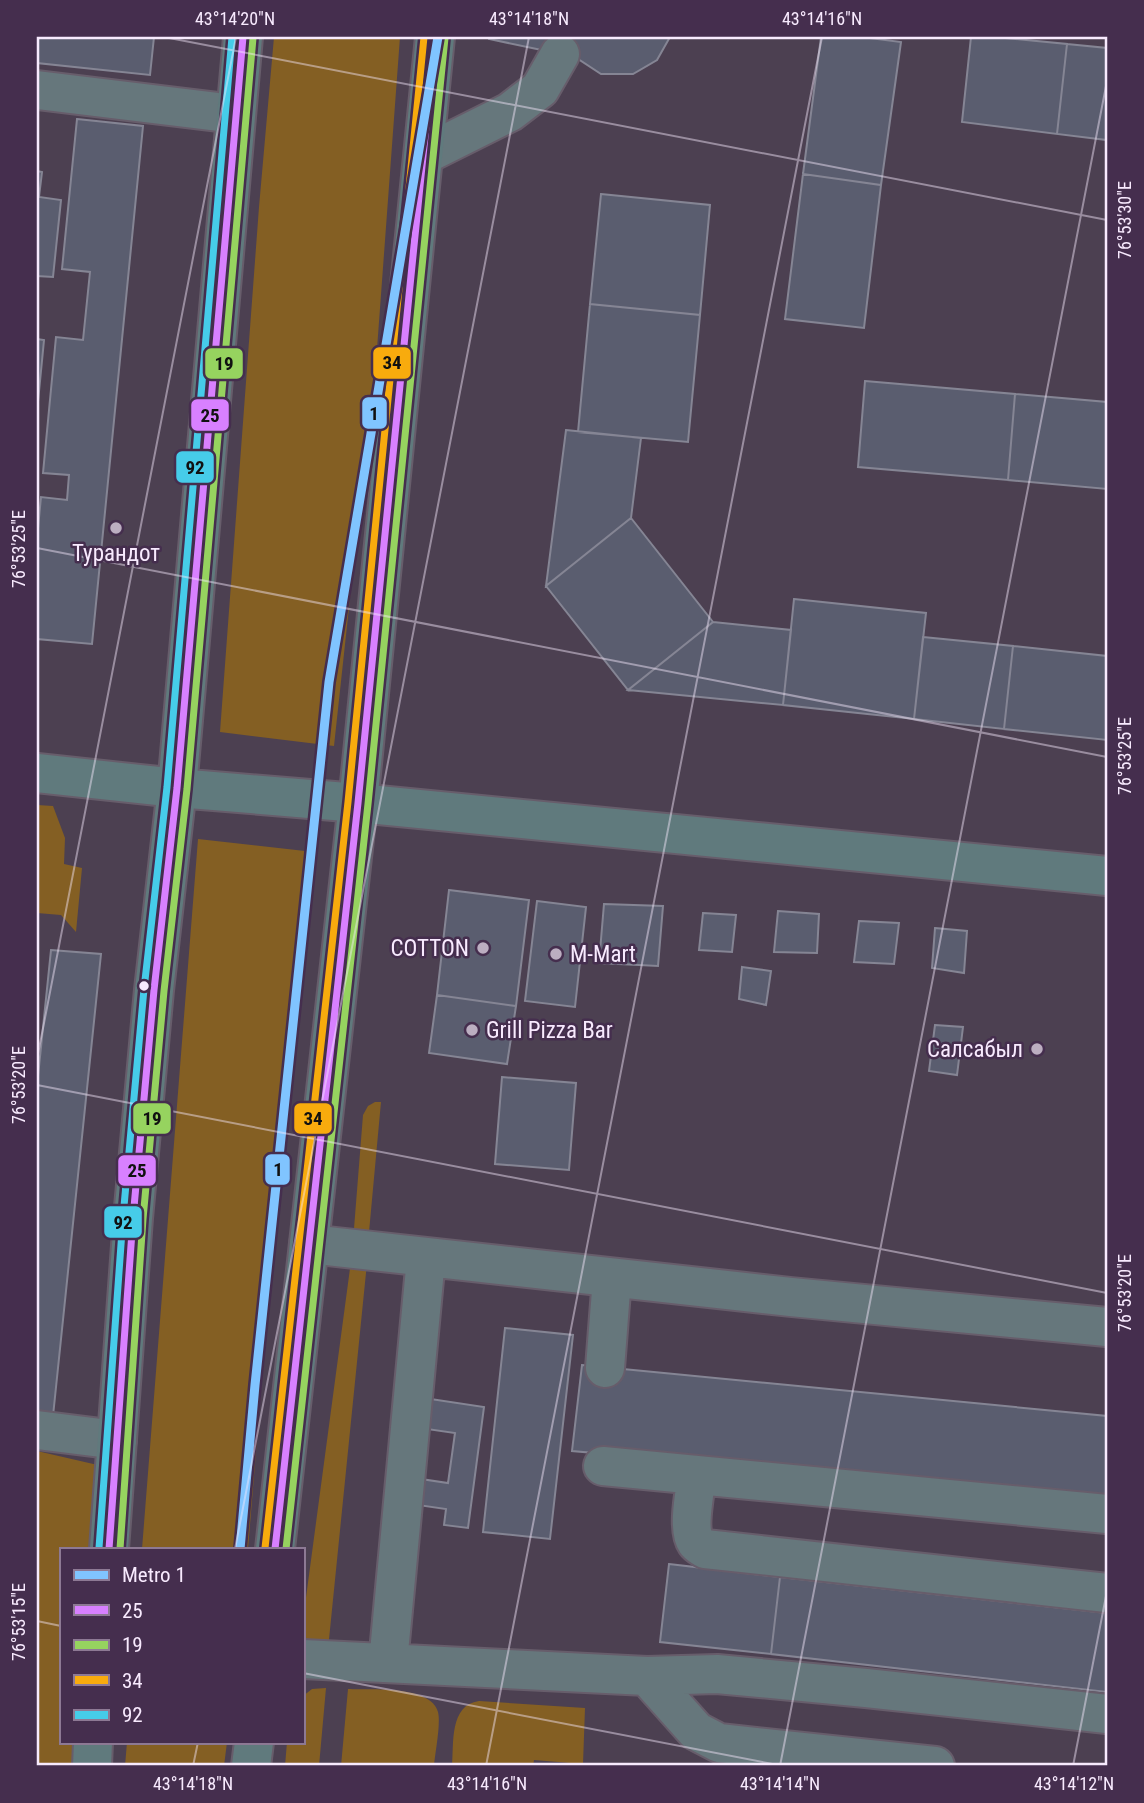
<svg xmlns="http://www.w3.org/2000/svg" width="1144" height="1803" font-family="'Roboto Condensed',sans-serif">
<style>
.green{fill:#845f23}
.building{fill:#5a5d6f;stroke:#858594;stroke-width:2}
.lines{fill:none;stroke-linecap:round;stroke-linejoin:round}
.minor-casing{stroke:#675d6b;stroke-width:42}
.major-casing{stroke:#675d6b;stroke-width:42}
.minor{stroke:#66777c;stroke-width:38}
.major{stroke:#607a7d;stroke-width:38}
.bus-1-casing{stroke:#452e4e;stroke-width:12}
.bus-2-casing{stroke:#452e4e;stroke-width:12}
.bus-3-casing{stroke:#452e4e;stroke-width:12}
.bus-4-casing{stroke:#452e4e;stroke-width:12}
.bus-1{stroke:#d880ff;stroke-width:7}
.bus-2{stroke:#96d35f;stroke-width:7}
.bus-3{stroke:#f8ab0d;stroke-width:7}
.bus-4{stroke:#46cce9;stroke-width:7}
.metro-1-casing{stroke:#452e4e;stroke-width:14}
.metro-1{stroke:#80c4ff;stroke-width:9}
.ticks{fill:none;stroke:#f8eafe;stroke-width:2;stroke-opacity:0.45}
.poi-dot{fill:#bcaec1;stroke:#452e4e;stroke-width:2.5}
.bus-dot{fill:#f8eafe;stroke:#452e4e;stroke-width:2.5}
.labels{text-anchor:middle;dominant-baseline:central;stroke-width:5;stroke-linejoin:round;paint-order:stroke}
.poi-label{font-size:23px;fill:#f8eafe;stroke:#452e4e;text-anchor:end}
.line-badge{stroke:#452e4e;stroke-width:2.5}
.pale-badge-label{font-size:19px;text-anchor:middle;font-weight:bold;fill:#111}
.neatline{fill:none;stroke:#f8eafe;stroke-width:2.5}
.ticks-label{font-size:18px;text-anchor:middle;fill:#f8eafe}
</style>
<rect width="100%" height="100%" fill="#4c4051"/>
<path class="green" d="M 274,37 L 400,37 L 377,349 L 334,746 L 220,732 L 259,207 Z
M 37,805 L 53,806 L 65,838 L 64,864 L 82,868 L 76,932 L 61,915 L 37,913 Z
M 198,839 L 305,851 L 248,1549 L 142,1549 Z
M 375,1102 L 381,1102 L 368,1243 L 353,1241 L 363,1115 L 368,1106 Z
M 351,1261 L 367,1263 L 326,1669 L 303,1649 L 303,1620 Z
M 37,1451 L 102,1466 L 97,1549 L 61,1549 L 61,1742 L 85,1742 L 83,1766 L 37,1766 Z
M 326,1688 L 319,1766 L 285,1766 L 287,1742 L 303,1742 L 303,1696 L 312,1689 Z
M 348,1689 C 370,1690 431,1685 438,1712 C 441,1724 435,1753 434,1766 L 341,1766 Z
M 479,1701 L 585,1708 L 583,1764 L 534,1760 L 533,1766 L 452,1766 C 454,1744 449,1705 479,1701 Z
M 127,1742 L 227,1742 L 224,1766 L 125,1766 Z"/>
<path class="building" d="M 37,37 L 158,37 L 154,37 L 150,75 L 37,63 Z
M 489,37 L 670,37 L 657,60 L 633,74 L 601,74 L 575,57 L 489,39 Z
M 821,37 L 862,37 L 901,42 L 881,185 L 803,174 Z
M 971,37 L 995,37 L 1067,44 L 1057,134 L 962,122 Z
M 1067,44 L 1107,48 L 1107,140 L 1057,134 Z
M 77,119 L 143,126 L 92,644 L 37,639 L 37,539 L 41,497 L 67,500 L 69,475 L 43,473 L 56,337 L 83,340 L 90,272 L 62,269 Z
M 37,171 L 42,172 L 39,197 L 61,200 L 53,277 L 37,276 Z
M 803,174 L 881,185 L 864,328 L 785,319 Z
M 601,194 L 710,205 L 700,315 L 590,304 Z
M 590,304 L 700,315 L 688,442 L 578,432 Z
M 37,339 L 44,340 L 37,412 Z
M 865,381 L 1015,394 L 1008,480 L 858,467 Z
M 1015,394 L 1107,402 L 1107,489 L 1008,480 Z
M 566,430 L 641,438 L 631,518 L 546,586 Z
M 631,518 L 713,622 L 628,690 L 546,586 Z
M 794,599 L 926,613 L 914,719 L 783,705 Z
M 713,622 L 791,630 L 783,705 L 628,690 Z
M 923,637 L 1013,646 L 1004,729 L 914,719 Z
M 1013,646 L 1107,656 L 1107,740 L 1004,729 Z
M 449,890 L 529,900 L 516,1006 L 437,995 Z
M 537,901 L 586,907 L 575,1007 L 525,1001 Z
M 604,904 L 663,906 L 658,966 L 599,963 Z
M 778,911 L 819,914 L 817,953 L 774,952 Z
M 703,913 L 736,915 L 732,952 L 699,950 Z
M 859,921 L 899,923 L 894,964 L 854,962 Z
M 935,928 L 967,931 L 964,973 L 932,968 Z
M 51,950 L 101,954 L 53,1416 L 37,1415 L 37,1086 Z
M 742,967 L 771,971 L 766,1005 L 739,999 Z
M 437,995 L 516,1006 L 507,1064 L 429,1053 Z
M 935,1025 L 963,1027 L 957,1075 L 929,1071 Z
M 502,1077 L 576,1083 L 569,1170 L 495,1164 Z
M 505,1328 L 573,1335 L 550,1539 L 483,1532 Z
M 582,1365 L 1107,1416 L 1107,1498 L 572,1451 Z
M 424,1398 L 484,1407 L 468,1528 L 444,1525 L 446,1509 L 411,1504 L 414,1478 L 448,1483 L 455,1433 L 420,1428 Z
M 669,1564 L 780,1577 L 771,1654 L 660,1642 Z
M 780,1577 L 1107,1613 L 1107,1692 L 771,1654 Z"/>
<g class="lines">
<defs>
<path id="minor" d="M 37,90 L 235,114
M 424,155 L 510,112 L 540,89 L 560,54
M 309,1244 L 791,1297 L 1107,1327
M 605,1368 L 612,1278
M 37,1430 L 117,1440
M 603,1466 L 1107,1514
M 697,1475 C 695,1491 687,1529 696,1542 C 698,1545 702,1547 705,1549 L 1107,1593
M 303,1659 L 647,1676 L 696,1731 L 719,1743 L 935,1766
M 388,1663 L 426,1258
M 647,1676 L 717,1674 L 866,1688 L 1107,1714"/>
<path id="major" d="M 37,773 L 177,788 L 358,803 L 1107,876
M 109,1549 L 133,1218 L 154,990 L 177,788 L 243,37
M 275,1549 L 358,803 L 435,37
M 92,1766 L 93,1742
M 251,1766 L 254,1742"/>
</defs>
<use href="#minor" class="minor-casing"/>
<use href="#major" class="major-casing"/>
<use href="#minor" class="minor"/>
<use href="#major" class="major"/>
<defs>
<path id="bus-1" d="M 109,1549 L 133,1218 L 154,990 L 177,788 L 243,37
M 275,1549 L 358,803 L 435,37"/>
<path id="bus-2" d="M 120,1549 L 143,1219 L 164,991 L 187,789 L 253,38
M 286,1549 L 368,804 L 445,38"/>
<path id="bus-3" d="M 265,1548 L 348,802 L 424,37"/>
<path id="bus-4" d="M 99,1548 L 123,1217 L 144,989 L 167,787 L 232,37"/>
</defs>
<use href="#bus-1" class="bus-1-casing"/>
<use href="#bus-2" class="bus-2-casing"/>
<use href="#bus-3" class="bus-3-casing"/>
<use href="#bus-4" class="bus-4-casing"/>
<use href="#bus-1" class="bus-1"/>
<use href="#bus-2" class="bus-2"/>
<use href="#bus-3" class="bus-3"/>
<use href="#bus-4" class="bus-4"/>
<defs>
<path id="metro-1" d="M 240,1549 L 255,1385 L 329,682 L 438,37"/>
</defs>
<use href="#metro-1" class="metro-1-casing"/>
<use href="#metro-1" class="metro-1"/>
</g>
<path class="ticks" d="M 164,37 L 1107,220M 37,548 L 1107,757M 37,1059 L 236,37M 37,1085 L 1107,1293M 235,1549 L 529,37M 37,1621 L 61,1626M 303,1673 L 783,1766M 193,1766 L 198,1742M 486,1766 L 822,37M 780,1766 L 1107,81M 1073,1766 L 1107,1591"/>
<g class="poi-dot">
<circle cx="116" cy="528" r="7"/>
<circle cx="483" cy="948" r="7"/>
<circle cx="556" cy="954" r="7"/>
<circle cx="472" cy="1030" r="7"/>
<circle cx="1037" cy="1049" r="7"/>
</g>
<circle class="bus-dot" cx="144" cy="986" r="6"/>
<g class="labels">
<g class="poi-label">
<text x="116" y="553" text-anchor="middle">Турандот</text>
<text x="469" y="948">COTTON</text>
<text x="570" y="954" text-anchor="start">M-Mart</text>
<text x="486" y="1030" text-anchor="start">Grill Pizza Bar</text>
<text x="1023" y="1049">Салсабыл</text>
</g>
</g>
<g class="line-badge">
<rect x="372" y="346" width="40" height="34" rx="7" fill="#f8ab0d"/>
<rect x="204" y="347" width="40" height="33" rx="7" fill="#96d35f"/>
<rect x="361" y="396" width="27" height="34" rx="7" fill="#80c4ff"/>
<rect x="190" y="398" width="40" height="34" rx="7" fill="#d880ff"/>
<rect x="175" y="450" width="40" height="34" rx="7" fill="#46cce9"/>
<rect x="293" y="1102" width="40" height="33" rx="7" fill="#f8ab0d"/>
<rect x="132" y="1102" width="40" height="33" rx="7" fill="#96d35f"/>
<rect x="264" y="1153" width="27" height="33" rx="7" fill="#80c4ff"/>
<rect x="117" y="1154" width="40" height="33" rx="7" fill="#d880ff"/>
<rect x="103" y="1205" width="40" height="34" rx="7" fill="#46cce9"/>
</g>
<g class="pale-badge-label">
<text x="392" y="369">34</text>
<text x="224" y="370">19</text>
<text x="374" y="420">1</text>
<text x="210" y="422">25</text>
<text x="195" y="474">92</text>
<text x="313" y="1125">34</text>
<text x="152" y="1125">19</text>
<text x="278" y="1176">1</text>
<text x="137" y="1177">25</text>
<text x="123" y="1229">92</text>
</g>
<rect width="1144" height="1803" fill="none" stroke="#452e4e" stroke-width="77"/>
<rect x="60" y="1548" width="245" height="196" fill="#452e4e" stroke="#8d7994" stroke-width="2"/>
<rect x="74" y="1570" width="35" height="10" fill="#80c4ff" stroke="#8d7994" stroke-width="2"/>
<text x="122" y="1582" font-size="21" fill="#f8eafe">Metro 1</text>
<rect x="74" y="1605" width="35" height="10" fill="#d880ff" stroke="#8d7994" stroke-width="2"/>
<text x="122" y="1618" font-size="21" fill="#f8eafe">25</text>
<rect x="74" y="1640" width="35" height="10" fill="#96d35f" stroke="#8d7994" stroke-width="2"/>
<text x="122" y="1652" font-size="21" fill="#f8eafe">19</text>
<rect x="74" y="1675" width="35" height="10" fill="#f8ab0d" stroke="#8d7994" stroke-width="2"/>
<text x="122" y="1688" font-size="21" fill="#f8eafe">34</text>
<rect x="74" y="1710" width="35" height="10" fill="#46cce9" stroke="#8d7994" stroke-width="2"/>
<text x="122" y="1722" font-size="21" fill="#f8eafe">92</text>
<rect x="38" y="38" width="1068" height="1726" class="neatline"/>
<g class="ticks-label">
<text x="235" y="25">43°14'20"N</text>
<text x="529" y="25">43°14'18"N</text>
<text x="822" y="25">43°14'16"N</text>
<text transform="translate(1125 220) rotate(-90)" y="6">76°53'30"E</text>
<text transform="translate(19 549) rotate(-90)" y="6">76°53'25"E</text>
<text transform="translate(1125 756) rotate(-90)" y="6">76°53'25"E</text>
<text transform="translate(19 1085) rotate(-90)" y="6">76°53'20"E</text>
<text transform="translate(1125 1293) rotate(-90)" y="6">76°53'20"E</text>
<text transform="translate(19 1622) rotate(-90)" y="6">76°53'15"E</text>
<text x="193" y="1790">43°14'18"N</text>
<text x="487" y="1790">43°14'16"N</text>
<text x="780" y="1790">43°14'14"N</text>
<text x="1074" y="1790">43°14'12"N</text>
</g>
</svg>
